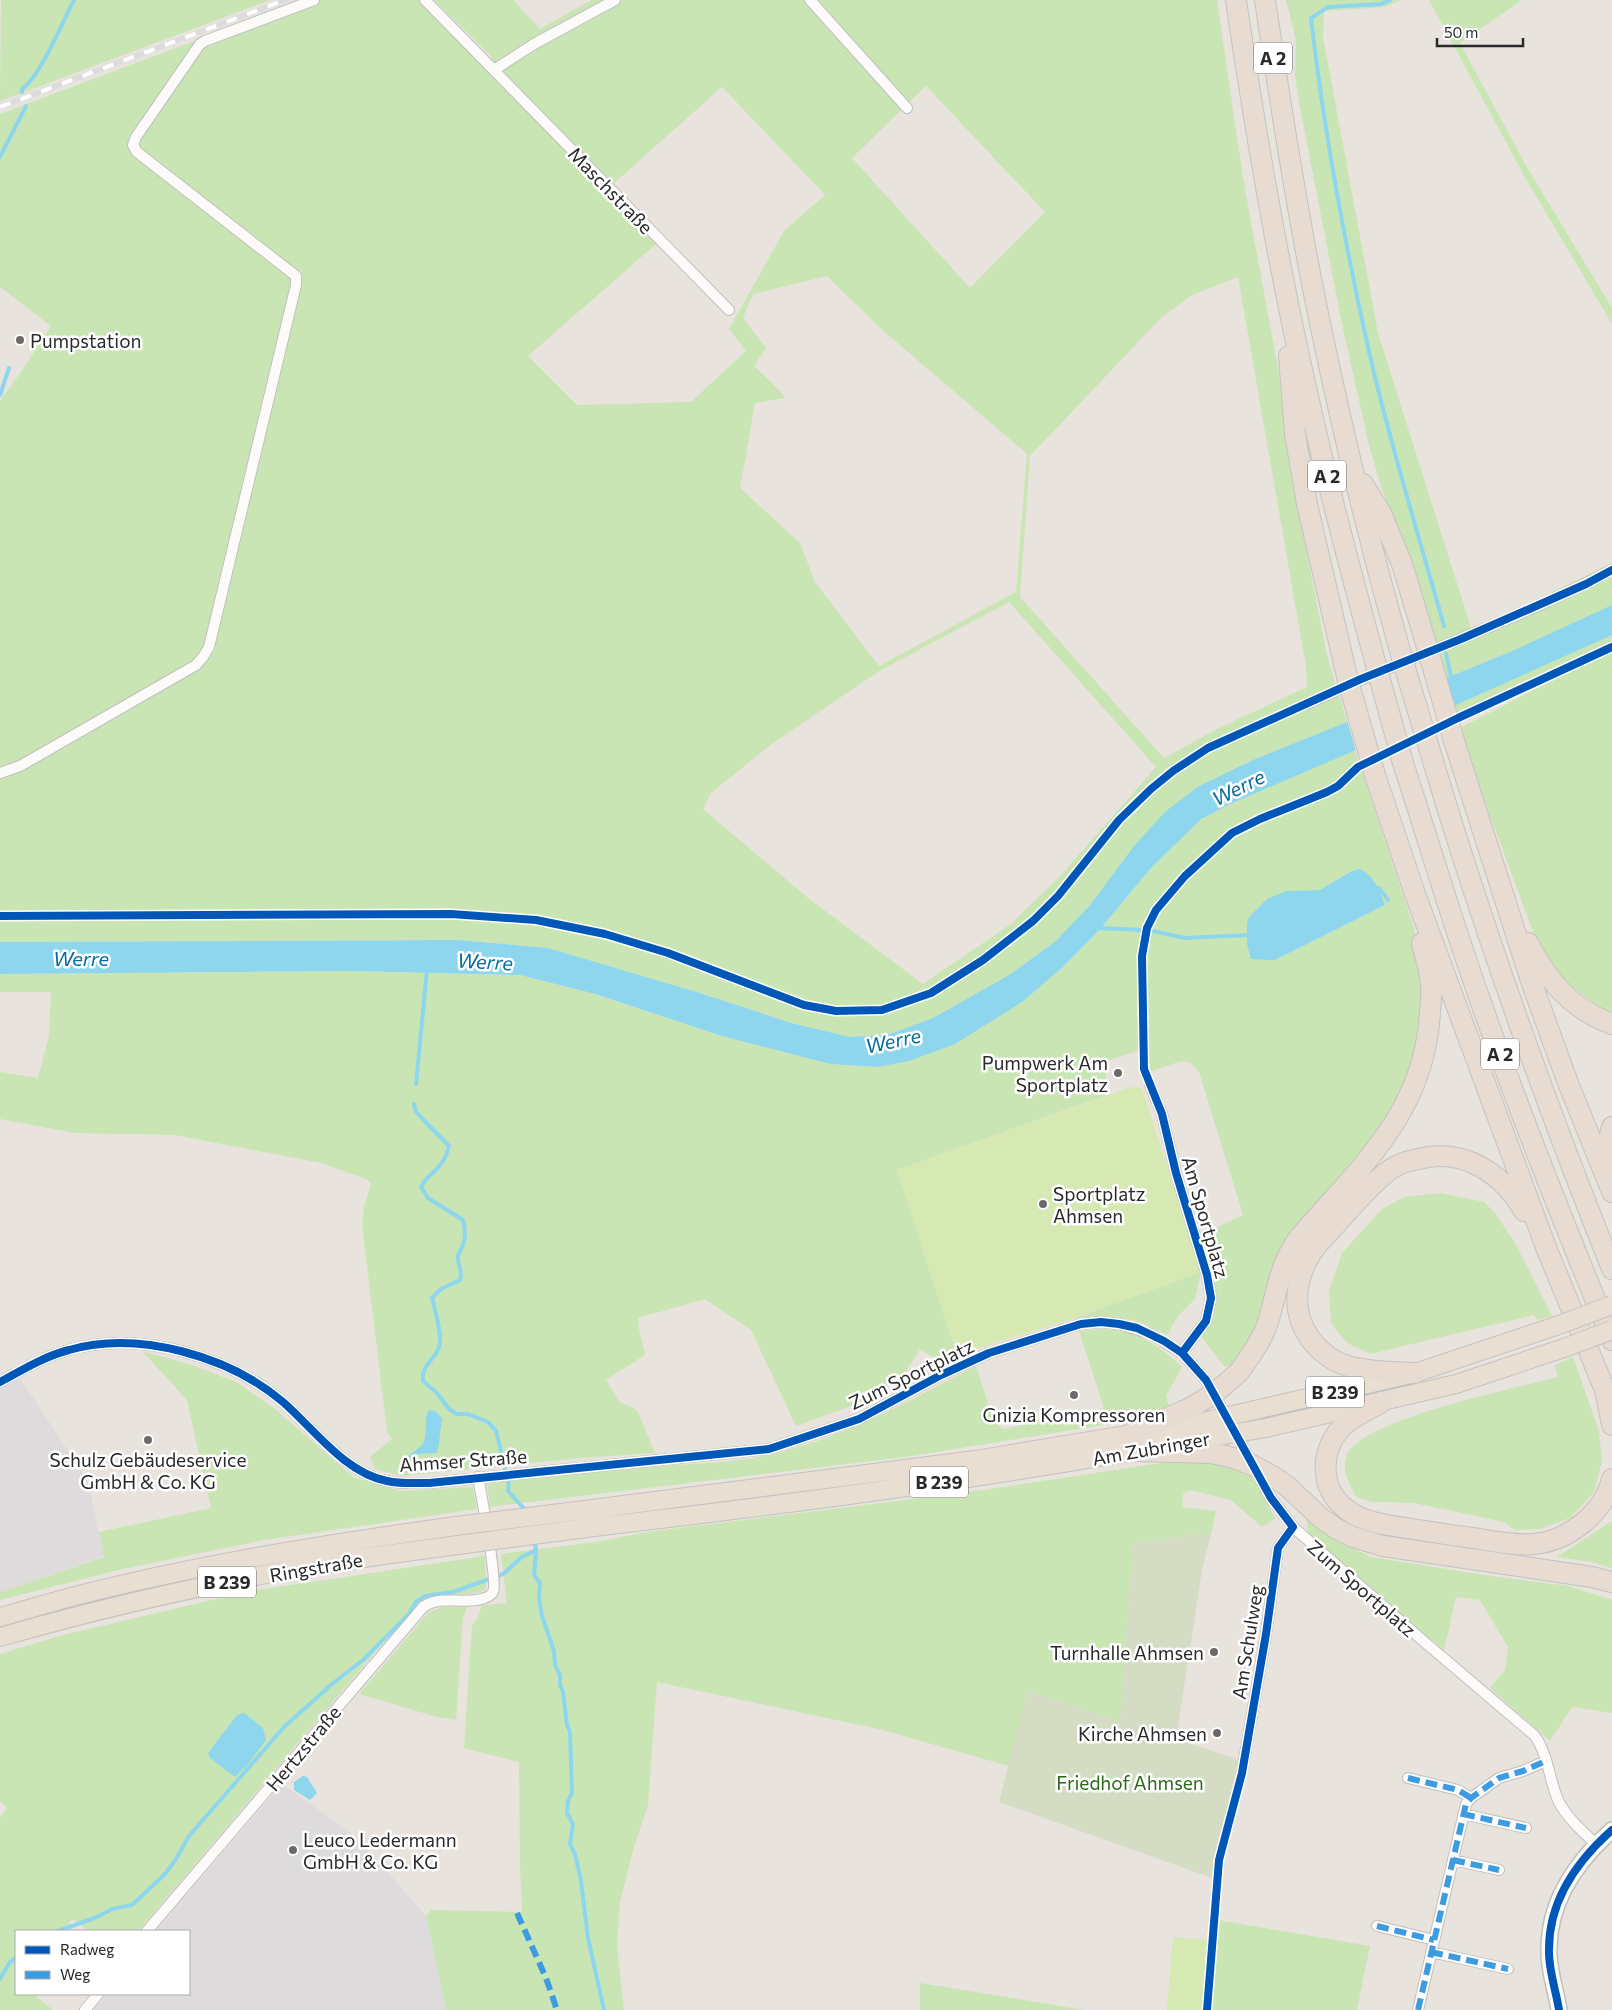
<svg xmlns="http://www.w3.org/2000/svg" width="1612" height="2010" font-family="Commissioner,sans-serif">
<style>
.industrial{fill:#dedbdd}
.green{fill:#c9e5b4;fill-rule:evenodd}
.cemetery{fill:#d4dcc4}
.pitch{fill:#d6e9b2}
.water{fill:#8dd6ed}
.pier{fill:#e8e3dd}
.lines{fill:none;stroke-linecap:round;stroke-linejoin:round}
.stream{stroke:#8dd6ed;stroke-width:4}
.minor-casing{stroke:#c1bfbf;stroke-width:12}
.secondary-casing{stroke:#c1bfbf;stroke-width:18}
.trunk-casing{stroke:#c4c2c0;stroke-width:20}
.motorway-casing{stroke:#c4c2c0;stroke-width:22}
.minor{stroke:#fcfbfa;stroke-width:10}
.secondary{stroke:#fcfbfa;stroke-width:15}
.trunk{stroke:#e8ded2;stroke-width:18}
.motorway{stroke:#e8dbd2;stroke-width:20}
.rail-casing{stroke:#dcdcde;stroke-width:5.5}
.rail{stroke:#fff;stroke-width:4;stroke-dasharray:11;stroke-linecap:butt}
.trunk-bridge-casing{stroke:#c4c2c0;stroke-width:20;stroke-linecap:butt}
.motorway-bridge-casing{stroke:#c4c2c0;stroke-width:22;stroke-linecap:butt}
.trunk-bridge{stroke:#e8ded2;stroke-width:18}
.motorway-bridge{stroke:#e8dbd2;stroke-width:20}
.quiet{stroke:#3d9ce1;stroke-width:6;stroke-dasharray:12 6;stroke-linecap:butt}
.cycleway-casing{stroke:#fff;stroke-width:11}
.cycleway{stroke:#0057b8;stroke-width:8}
.poi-dot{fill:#6c6a68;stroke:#fff;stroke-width:2}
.labels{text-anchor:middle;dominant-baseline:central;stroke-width:5;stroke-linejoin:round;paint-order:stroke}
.shield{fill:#fff;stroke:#696969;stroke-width:1}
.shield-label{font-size:18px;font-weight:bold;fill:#292929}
.street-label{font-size:19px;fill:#292929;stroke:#fff}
.poi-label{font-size:19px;fill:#292929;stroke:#fff;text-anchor:start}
.park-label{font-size:19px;fill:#286816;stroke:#fff}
.water-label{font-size:20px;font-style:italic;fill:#076d9e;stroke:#fff}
</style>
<rect width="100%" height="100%" fill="#e8e3dd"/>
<path class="industrial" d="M 20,1378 L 88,1481 L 104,1556 L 0,1592 L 0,1389 Z
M 282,1784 L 358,1838 L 426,1916 L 446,2010 L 93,2010 L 106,1994 L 189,1994 L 189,1931 L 156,1931 Z"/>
<path class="green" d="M 1,0 L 271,0 L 0,101 Z
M 303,0 L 419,0 L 485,67 L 492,57 L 434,0 L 513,0 L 540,29 L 591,0 L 1217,0 L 1243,178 L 1281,385 L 1290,468 L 1327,655 L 1347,722 L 1255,759 L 1199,786 L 1134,846 L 1090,905 L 1056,941 L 1009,975 L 933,1018 L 890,1034 L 850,1037 L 791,1023 L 700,993 L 548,948 L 458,940 L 0,942 L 0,401 L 23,369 L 51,326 L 0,287 L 0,114 ZM 926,86 L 1045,212 L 970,288 L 852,158 ZM 722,87 L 825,195 L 784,231 L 729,329 L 746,351 L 691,402 L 577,405 L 528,356 L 663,238 L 613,184 ZM 827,276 L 880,328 L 1027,454 L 1016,592 L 879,666 L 815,582 L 800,543 L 740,488 L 755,403 L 785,398 L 781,392 L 754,366 L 766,348 L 743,318 L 753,294 ZM 1238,277 L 1306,666 L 1307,687 L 1219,728 L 1164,758 L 1020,597 L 1030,456 L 1162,317 L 1192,295 ZM 1009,602 L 1156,767 L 1061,875 L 1011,924 L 923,984 L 808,898 L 703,809 L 711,793 L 773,743 L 881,670 Z
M 1286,0 L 1400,0 L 1386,7 L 1324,11 L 1323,37 L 1378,333 L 1472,631 L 1612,563 L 1612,605 L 1510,652 L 1446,678 L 1416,578 L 1382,489 L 1369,445 L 1343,329 L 1299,102 L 1295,76 L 1296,40 Z
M 1429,0 L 1522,0 L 1460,43 L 1524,162 L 1612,308 L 1612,324 L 1526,179 Z
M 1612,635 L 1612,645 L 1457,716 L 1454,705 Z
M 1612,650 L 1612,1013 L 1602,1009 L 1560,978 L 1535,937 L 1471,764 L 1460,728 Z
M 1355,750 L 1359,763 L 1329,789 L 1250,820 L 1229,832 L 1183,874 L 1155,907 L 1145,924 L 1139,959 L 1140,1050 L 1104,1062 L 1107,1095 L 897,1170 L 957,1355 L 933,1357 L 920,1349 L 903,1376 L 862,1402 L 796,1426 L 751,1330 L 705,1299 L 638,1318 L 639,1329 L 645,1355 L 606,1380 L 620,1402 L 637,1410 L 655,1453 L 581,1458 L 401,1476 L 375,1469 L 370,1457 L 392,1439 L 387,1432 L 362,1224 L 364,1207 L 371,1183 L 366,1179 L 321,1163 L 175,1135 L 75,1133 L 0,1119 L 0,1072 L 38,1078 L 49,1036 L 51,992 L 0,992 L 0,974 L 351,971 L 520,975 L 594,994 L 722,1036 L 830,1064 L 878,1067 L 909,1061 L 1063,967 L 1101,928 L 1151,868 L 1201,819 L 1228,805 Z
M 1361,769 L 1414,928 L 1421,967 L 1424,1010 L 1412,1071 L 1382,1128 L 1275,1261 L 1256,1325 L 1246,1347 L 1232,1366 L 1224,1366 L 1201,1336 C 1226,1297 1214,1282 1202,1241 L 1209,1231 L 1243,1215 L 1199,1072 L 1191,1063 L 1181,1061 L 1147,1073 L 1144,955 L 1149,928 L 1161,907 L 1210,855 L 1235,835 L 1266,818 L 1329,794 ZM 1359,869 L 1384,905 L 1275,960 L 1249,948 L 1247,944 L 1305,890 L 1320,890 L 1350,872 Z
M 1441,1193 L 1484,1202 L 1495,1213 L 1515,1243 L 1552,1316 L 1537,1320 L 1534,1315 L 1370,1354 L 1347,1343 L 1331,1323 L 1329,1291 L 1342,1253 L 1382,1209 L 1404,1197 Z
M 1201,1272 L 1195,1299 L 1178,1316 L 1167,1335 C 1135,1316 1111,1315 1075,1318 Z
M 1102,1329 C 1138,1330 1157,1344 1182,1367 L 1166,1396 L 1170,1409 L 1122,1422 L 905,1457 L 490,1507 L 487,1484 C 538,1478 590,1472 641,1468 C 685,1463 730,1465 773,1454 C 848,1436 909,1401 976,1366 L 994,1422 L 1003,1429 L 1104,1408 L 1079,1331 Z
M 142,1351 L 195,1366 L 238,1383 L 275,1409 L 353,1477 L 400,1491 L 473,1487 L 477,1509 L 264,1540 L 123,1569 L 0,1600 L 0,1592 L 104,1557 L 99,1532 L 211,1508 L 187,1400 Z
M 1573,1357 L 1599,1431 L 1602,1461 L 1594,1492 L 1570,1518 L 1540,1529 L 1515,1530 L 1504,1522 L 1414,1503 L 1373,1502 L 1356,1497 C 1349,1482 1341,1472 1347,1455 C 1360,1420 1520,1387 1558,1377 L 1555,1365 Z
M 1187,1459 L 1226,1465 L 1253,1474 L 1275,1519 L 1262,1527 L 1231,1500 L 1190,1490 L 1183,1494 L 1182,1507 L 1216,1511 L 1211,1534 L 1199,1534 L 1133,1543 L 1120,1721 L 1028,1691 L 1009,1766 L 879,1729 L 657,1682 L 648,1805 L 634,1847 L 620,1902 L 617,1945 L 624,2010 L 446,2010 L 426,1916 L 431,1910 L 522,1912 L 520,1864 L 519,1762 L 464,1748 L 472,1626 L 478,1616 L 482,1605 L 507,1603 L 501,1554 L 596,1542 L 647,1532 L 984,1490 Z
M 1306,1516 L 1346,1545 L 1371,1557 L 1498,1577 L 1569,1586 L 1612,1600 L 1612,1713 L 1572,1707 L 1550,1741 L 1490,1688 L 1505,1670 L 1508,1647 L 1480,1600 L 1456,1597 L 1444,1650 L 1377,1595 L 1308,1532 Z
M 1612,1521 L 1612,1568 L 1591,1562 L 1557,1557 Z
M 485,1556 L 486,1589 C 468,1600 444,1588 424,1599 C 415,1603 406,1617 399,1624 L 138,1931 L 89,1931 L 72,1919 L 63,1931 L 16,1931 L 16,1994 L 33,1994 L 53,2010 L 0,2010 L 0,1818 L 7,1808 L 0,1801 L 0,1654 L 59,1636 L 250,1591 Z
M 467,1606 L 463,1618 L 456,1720 L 437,1717 L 359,1694 L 429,1612 L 442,1607 Z
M 1218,1920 L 1370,1946 L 1357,2010 L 1210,2010 Z
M 920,1983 L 1085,2010 L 920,2010 Z"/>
<path class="cemetery" d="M 1199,1534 L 1211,1534 L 1202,1570 L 1176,1739 L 1236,1759 L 1242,1765 L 1217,1851 L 1212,1878 L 999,1802 L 1028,1691 L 1120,1721 L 1133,1543 Z"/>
<path class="pitch" d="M 1131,1087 L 1142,1088 L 1201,1272 L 1075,1318 L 957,1355 L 897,1170 Z
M 1173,1937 L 1209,1940 L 1204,2010 L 1167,2010 Z"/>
<path class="water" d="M 1612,605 L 1612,635 L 1349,753 L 1228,805 L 1201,819 L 1151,868 L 1101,928 L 1063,967 L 1022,1002 L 955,1044 L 909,1061 L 878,1067 L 830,1064 L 722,1036 L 595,994 L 520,975 L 351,971 L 0,974 L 0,942 L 458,940 L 548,948 L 700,993 L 791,1023 L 850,1037 L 890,1034 L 933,1018 L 1009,975 L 1056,941 L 1090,905 L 1134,846 L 1166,811 L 1199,786 L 1255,759 L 1347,722 L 1446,678 L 1510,652 Z
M 1359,869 C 1373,874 1380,891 1385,905 L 1275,960 L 1251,959 L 1247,944 L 1247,923 L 1249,917 L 1267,899 L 1287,891 L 1320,890 L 1350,872 Z
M 429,1410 L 435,1411 L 442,1418 L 438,1450 L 436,1453 L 418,1454 L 409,1458 L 407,1457 C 412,1453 417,1450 421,1446 C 430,1437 422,1421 429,1410 Z
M 244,1713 L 263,1728 L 266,1740 L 249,1763 L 235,1777 L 210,1758 L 208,1753 L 237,1715 Z
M 303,1776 L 307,1777 L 317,1793 L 310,1800 L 294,1790 L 294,1782 Z"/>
<path class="pier" d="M 1445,676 L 1455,708 L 1356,752 L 1347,720 Z"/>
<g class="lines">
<path class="stream" d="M 1390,0 L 1381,4 L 1328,7 L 1311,18 C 1324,132 1345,245 1370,356 C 1391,447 1419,537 1444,626
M 22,92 L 22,89 C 40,77 63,21 74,0
M 0,157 L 26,106
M 0,395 L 9,368
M 1446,654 L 1452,681
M 1374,888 L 1379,888 L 1388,900
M 1098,928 L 1141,930
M 1153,931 L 1185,938 L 1250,935
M 416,1084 L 427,970
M 414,1104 L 416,1112 L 449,1146 C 447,1153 445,1160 440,1165 C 433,1174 425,1177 421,1187 L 428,1198 L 463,1220 C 465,1228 466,1237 463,1245 C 461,1250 457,1254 458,1260 C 459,1269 463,1272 460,1280 L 441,1289 L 432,1298 C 435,1310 441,1331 440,1342 C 438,1360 421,1362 423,1381 L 437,1393 L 449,1409 L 457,1414 L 468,1414 L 488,1422 L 496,1431 L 509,1484 L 508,1491 L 527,1512
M 534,1540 L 536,1550 L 534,1575 L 540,1583 L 539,1599 L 542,1616 L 554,1651 L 555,1665 L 560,1675 L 560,1685 L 563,1692 L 567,1725 L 570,1732 L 572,1793 L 568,1801 L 567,1813 L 573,1824 L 570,1844 L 575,1854 L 581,1881 L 588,1938 L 604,2010
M 58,1931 L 97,1917 L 112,1909 L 132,1905 L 146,1892 L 165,1874 L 176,1859 L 189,1836 L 284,1727 L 332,1684 L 363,1660 L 408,1615 L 416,1602 L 425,1596 L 453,1592 L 503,1574 L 522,1557 L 536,1550
M 0,1979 L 10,1962 L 16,1958"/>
<defs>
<path id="minor" d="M 425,0 L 729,310
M 810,0 L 907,108
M 494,70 L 534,44 L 615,0
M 1307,704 C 1407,657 1514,622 1612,570
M 0,773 L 20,766 L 196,665 L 203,657 L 209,647 L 296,285 L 296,276 L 137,152 L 133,145 L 136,137 L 200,44 L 205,41 L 314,0
M 1150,1085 L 1162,1114 L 1176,1173 L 1207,1275 L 1211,1298 L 1206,1321 L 1182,1353
M 0,1382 C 22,1370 45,1356 69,1350 C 138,1330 229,1356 283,1402 C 314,1429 345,1473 387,1481 C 400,1484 415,1483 429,1483 L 769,1449 L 859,1419 L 941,1375 L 989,1353 L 1081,1324 L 1101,1322 L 1119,1324 L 1151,1334 L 1182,1353 L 1206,1380 L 1271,1498 L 1293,1527 L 1421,1639 L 1534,1735 C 1548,1753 1549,1779 1558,1800 C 1566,1817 1582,1831 1596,1844
M 1243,1766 L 1266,1634 L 1278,1548 L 1293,1527
M 1408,1778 L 1458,1790 L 1471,1798
M 1463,1814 L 1526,1828
M 1453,1860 L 1499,1870
M 1377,1926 L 1434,1940
M 147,1931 L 424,1606 C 442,1596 458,1603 477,1600 C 482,1599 491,1597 493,1592 C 498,1581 481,1494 478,1477
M 1431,1952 L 1508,1969
M 85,2010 L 98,1994
M 1418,2010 L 1466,1804 L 1471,1798 L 1499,1778 L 1523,1771 L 1546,1761"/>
<path id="secondary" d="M 1559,2010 C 1556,1990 1548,1969 1549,1949 C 1549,1900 1577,1861 1612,1830"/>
<path id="trunk" d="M 1255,1410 L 1415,1373 L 1556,1326
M 1266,1428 L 1456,1384 L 1564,1348
M 592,1509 L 975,1460 L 1198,1423
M 594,1527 C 799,1503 1004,1476 1207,1438
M 0,1617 C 30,1609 61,1599 91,1592 C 211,1562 334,1543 456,1526
M 0,1637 C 106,1607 214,1582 323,1564 C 368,1557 413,1551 458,1545"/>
<path id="motorway" d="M 1236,0 C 1257,144 1282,289 1316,431 C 1334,511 1356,590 1377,669
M 1265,0 C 1281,109 1298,219 1321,328 C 1344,438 1371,549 1402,658
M 1289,356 L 1295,434 L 1307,504 L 1348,681
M 1363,484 L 1381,513 L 1402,564 L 1427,647
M 1454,741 L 1531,981 L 1568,1083 L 1612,1192
M 1430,751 C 1482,927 1544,1099 1612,1269
M 1403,763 C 1425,830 1445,898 1468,965 C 1511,1092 1561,1217 1612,1340
M 1375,775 L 1415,894 L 1547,1250 L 1612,1407
M 1528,943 C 1548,981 1571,1009 1612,1024
M 1610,1173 C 1609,1158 1607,1141 1612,1127
M 1239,1372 C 1249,1358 1261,1342 1267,1325 C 1278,1292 1277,1270 1298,1239 C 1360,1167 1426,1112 1430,1010 C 1431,1002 1432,992 1431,984 C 1430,970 1425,956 1422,943
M 1415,1373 C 1393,1372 1369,1372 1348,1366 C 1332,1361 1318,1350 1309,1337 C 1291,1311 1295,1278 1312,1252 C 1319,1241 1331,1231 1339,1221 C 1355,1204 1369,1186 1387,1172 C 1395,1165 1407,1161 1418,1159 C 1463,1147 1502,1173 1524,1211
M 1606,1394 L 1612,1425
M 1382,1402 C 1370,1409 1356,1415 1345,1424 C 1320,1447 1318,1488 1346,1509 C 1357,1518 1369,1521 1382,1524 C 1412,1529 1442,1534 1473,1538 C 1493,1541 1514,1546 1534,1544 C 1568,1541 1604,1513 1612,1479
M 1128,1435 L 1190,1408
M 1139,1451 L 1211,1453
M 1287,1486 L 1321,1518 L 1337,1529 L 1353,1537 L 1383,1546 L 1592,1577 L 1612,1582"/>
</defs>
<use href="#minor" class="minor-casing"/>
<use href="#secondary" class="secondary-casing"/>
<use href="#trunk" class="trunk-casing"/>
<use href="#motorway" class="motorway-casing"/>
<use href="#minor" class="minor"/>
<use href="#secondary" class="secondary"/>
<use href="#trunk" class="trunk"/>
<use href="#motorway" class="motorway"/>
<defs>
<path id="rail" d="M 0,107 L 285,0"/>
</defs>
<use href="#rail" class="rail-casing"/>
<use href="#rail" class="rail"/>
<defs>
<path id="trunk-bridge" d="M 1556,1326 L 1612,1305
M 1564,1348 L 1612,1330
M 1198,1423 L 1255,1410
M 1207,1438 L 1266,1428
M 456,1526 L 592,1509
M 458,1545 L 594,1527"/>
<path id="motorway-bridge" d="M 1427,647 L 1454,741
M 1402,658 L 1430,751
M 1377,669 L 1403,763
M 1348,681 L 1375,775
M 1190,1408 L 1215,1393 L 1239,1372
M 1211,1453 C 1239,1457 1264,1469 1287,1486"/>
</defs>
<use href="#trunk-bridge" class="trunk-bridge-casing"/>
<use href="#motorway-bridge" class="motorway-bridge-casing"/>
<use href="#trunk-bridge" class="trunk-bridge"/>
<use href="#motorway-bridge" class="motorway-bridge"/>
<path class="quiet" d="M 1408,1778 L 1458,1790 L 1471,1798
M 1463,1814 L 1526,1828
M 1453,1860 L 1499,1870
M 517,1913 L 546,1978 L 557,2010
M 1377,1926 L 1434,1940
M 1431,1952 L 1508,1969
M 1418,2010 L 1466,1804 L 1471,1798 L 1499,1778 L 1523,1771 L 1546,1761"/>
<defs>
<path id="cycleway" d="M 0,916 L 451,914 L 536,920 L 605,934 L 668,953 L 804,1005 L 836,1011 L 882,1010 L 931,993 L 983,960 L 1033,921 L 1058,896 L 1119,820 L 1151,789 L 1173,771 L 1208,748 L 1361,679 L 1461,639 L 1586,584 L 1612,570
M 1182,1353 L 1206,1321 L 1211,1298 L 1207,1275 L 1176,1173 L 1162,1114 L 1144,1069 L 1142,956 L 1147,928 L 1156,910 L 1185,876 L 1232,833 L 1260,819 L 1327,792 L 1338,786 L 1358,767 L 1458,718 L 1612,647
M 0,1382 C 22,1370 45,1356 69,1350 C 138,1330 229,1356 283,1402 C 314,1429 345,1473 387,1481 C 400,1484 415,1483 429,1483 L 769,1449 L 859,1419 L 941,1375 L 989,1353 L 1081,1324 L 1101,1322 L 1119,1324 L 1137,1328 L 1164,1341 L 1182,1353 L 1206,1380 L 1271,1498 L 1293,1527 L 1278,1548 L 1266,1634 L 1242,1773 L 1219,1860 L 1207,2010
M 1559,2010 C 1556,1990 1548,1969 1549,1949 C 1549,1900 1577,1861 1612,1830"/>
</defs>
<use href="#cycleway" class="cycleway-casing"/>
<use href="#cycleway" class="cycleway"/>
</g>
<g class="poi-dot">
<circle cx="20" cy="340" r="5"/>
<circle cx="1118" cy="1073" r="5"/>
<circle cx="1043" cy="1204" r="5"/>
<circle cx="1074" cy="1395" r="5"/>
<circle cx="148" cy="1440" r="5"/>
<circle cx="1214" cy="1652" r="5"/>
<circle cx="1217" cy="1733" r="5"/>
<circle cx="293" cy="1850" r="5"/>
</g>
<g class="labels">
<g class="shield">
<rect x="1254" y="42.5" width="38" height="31" rx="4"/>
<rect x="1308" y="460.5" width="38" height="31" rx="4"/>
<rect x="1481" y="1038.5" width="38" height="31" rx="4"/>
<rect x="1306" y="1376.5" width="58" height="31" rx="4"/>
<rect x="910" y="1466.5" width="58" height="31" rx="4"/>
<rect x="198" y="1566.5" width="58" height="31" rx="4"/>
</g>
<g class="shield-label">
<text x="1273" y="58">A 2</text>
<text x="1327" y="476">A 2</text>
<text x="1500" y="1054">A 2</text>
<text x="1335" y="1392">B 239</text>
<text x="939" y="1482">B 239</text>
<text x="227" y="1582">B 239</text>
</g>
<g class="street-label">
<text transform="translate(611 190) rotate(46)">Maschstraße</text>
<text transform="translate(1206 1217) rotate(74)">Am Sportplatz</text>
<text transform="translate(911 1374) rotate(-26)">Zum Sportplatz</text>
<text transform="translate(1151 1448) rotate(-10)">Am Zubringer</text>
<text transform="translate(463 1460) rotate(-4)">Ahmser Straße</text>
<text transform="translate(316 1567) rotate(-10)">Ringstraße</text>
<text transform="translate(1362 1588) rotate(41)">Zum Sportplatz</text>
<text transform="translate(1247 1642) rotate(-81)">Am Schulweg</text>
<text transform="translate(303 1748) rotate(-50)">Hertzstraße</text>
</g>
<g class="poi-label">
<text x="30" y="340">Pumpstation</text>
<text x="1108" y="1062" text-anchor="end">Pumpwerk Am<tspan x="1108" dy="22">Sportplatz</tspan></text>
<text x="1053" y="1193">Sportplatz<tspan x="1053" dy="22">Ahmsen</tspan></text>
<text x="1074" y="1414" text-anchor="middle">Gnizia Kompressoren</text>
<text x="148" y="1459" text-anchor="middle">Schulz Gebäudeservice<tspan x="148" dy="22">GmbH &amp; Co. KG</tspan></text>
<text x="1204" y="1652" text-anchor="end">Turnhalle Ahmsen</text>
<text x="1207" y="1733" text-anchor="end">Kirche Ahmsen</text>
<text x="303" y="1839">Leuco Ledermann<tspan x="303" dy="22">GmbH &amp; Co. KG</tspan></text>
</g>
<g class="park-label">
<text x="1130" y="1782">Friedhof Ahmsen</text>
</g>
<g class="water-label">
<text transform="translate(1238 787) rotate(-27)">Werre</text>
<text x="81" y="958">Werre</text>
<text transform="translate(485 961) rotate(3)">Werre</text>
<text transform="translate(893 1040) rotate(-12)">Werre</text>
</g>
</g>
<rect x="15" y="1930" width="175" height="65" fill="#ffffff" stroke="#a9a9a9"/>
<rect x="25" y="1946" width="25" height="8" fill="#0057b8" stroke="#a9a9a9"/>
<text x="60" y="1955" font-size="15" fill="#292929">Radweg</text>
<rect x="25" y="1971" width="25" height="8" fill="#3d9ce1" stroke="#a9a9a9"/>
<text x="60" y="1980" font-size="15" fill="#292929">Weg</text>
<path d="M1437 38v8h86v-8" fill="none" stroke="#292929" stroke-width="2.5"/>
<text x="1444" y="38" font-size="15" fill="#292929" stroke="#ffffff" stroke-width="4" paint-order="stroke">50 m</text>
</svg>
